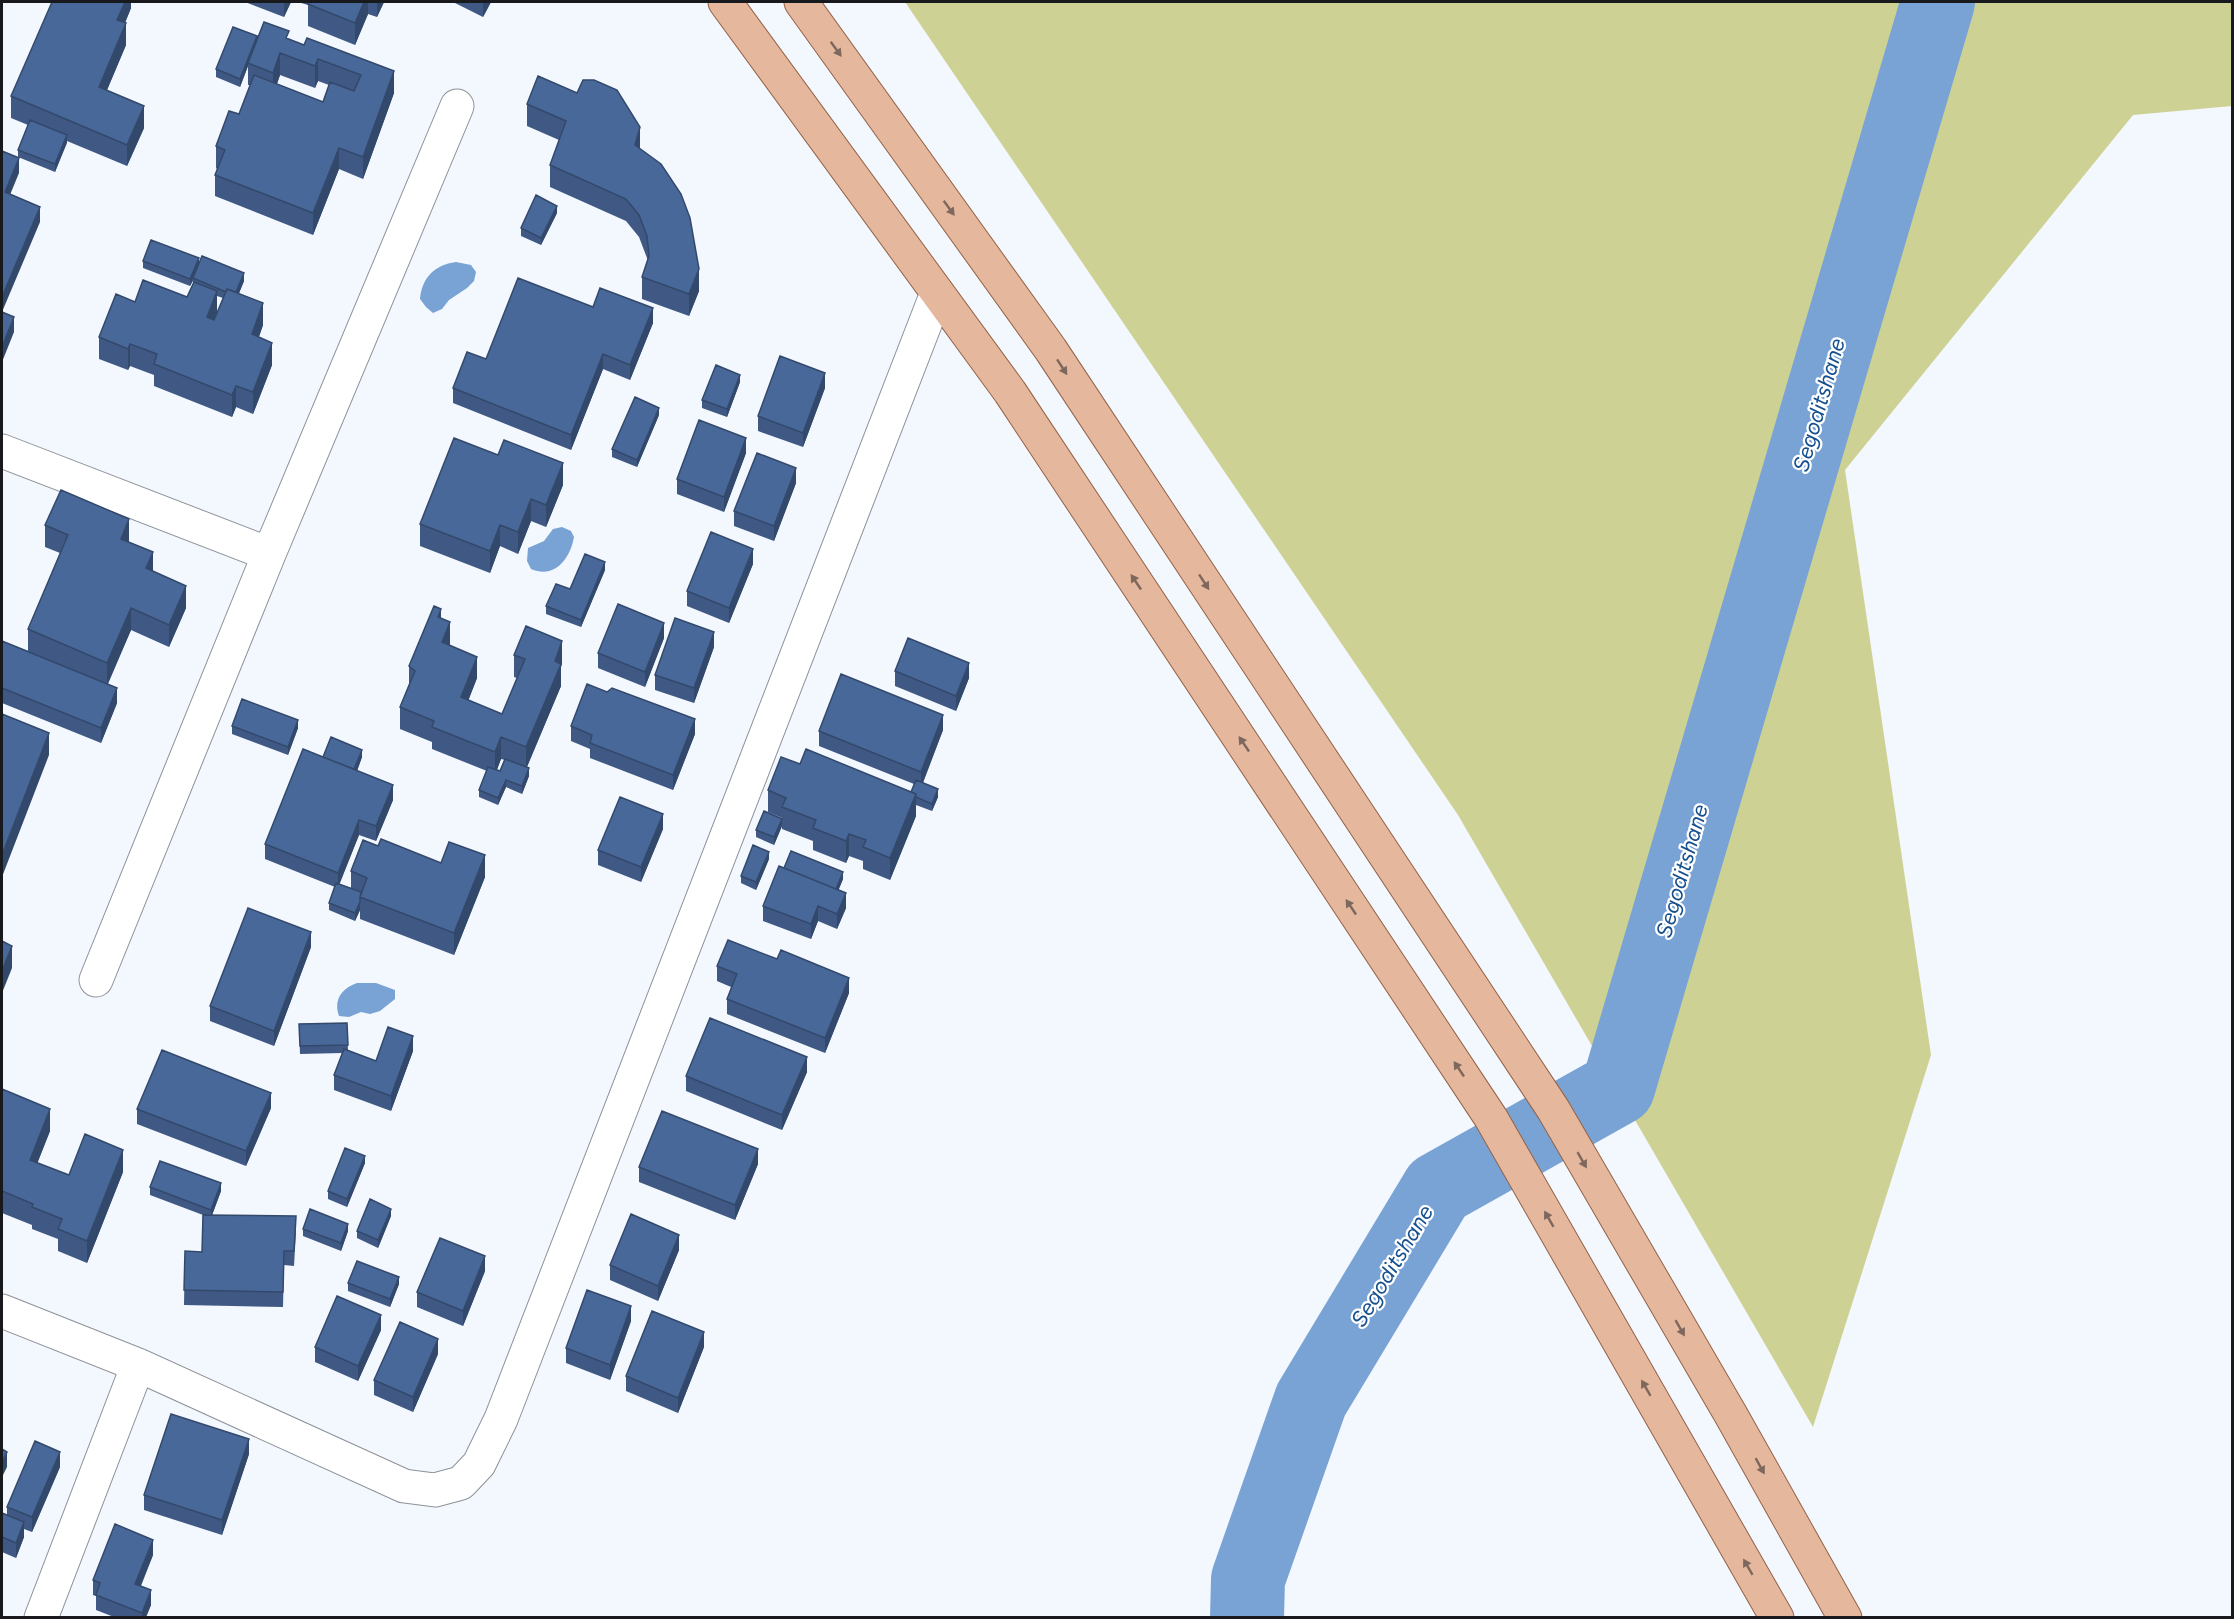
<svg xmlns="http://www.w3.org/2000/svg" width="2234" height="1619" font-family="Figtree,sans-serif">
<style>
.green{fill:#cdd294}
.water{fill:#79a3d5}
.lines{fill:none;stroke-linecap:round;stroke-linejoin:round}
.river{stroke:#79a3d5;stroke-width:74}
.minor-casing{stroke:#8d9299;stroke-width:35}
.primary-casing{stroke:#926246;stroke-width:35}
.minor{stroke:#fff;stroke-width:33}
.primary{stroke:#e5b89e;stroke-width:33}
.wall{fill:#3f5984;fill-rule:evenodd}
.shaded-wall{fill:#33496c}
.building{fill:#49689a;stroke:#33496c;stroke-width:1.5}
.oneway{fill:#7e685d}
.labels{text-anchor:middle;dominant-baseline:central;stroke-width:4.5;stroke-linejoin:round;paint-order:stroke}
.water-label{font-size:22px;font-style:italic;fill:#16508e;stroke:#fff}
</style>
<rect width="100%" height="100%" fill="#f3f7fe"/>
<path class="green" d="M 905,2 L 2232,2 L 2232,106 L 2133,115 L 1845,470 L 1931,1055 L 1813,1427 L 1458,815 Z"/>
<path class="water" d="M 456,262 L 471,265 L 476,272 L 474,281 L 467,288 L 449,300 L 442,309 L 433,313 L 426,307 L 420,299 C 422,278 434,265 456,262 Z
M 562,527 L 571,531 L 574,537 C 570,559 555,579 531,569 L 527,561 L 528,548 L 544,541 L 553,529 Z
M 357,983 L 376,983 L 395,990 L 395,999 L 380,1011 L 370,1014 L 361,1012 L 349,1017 L 339,1016 C 333,1000 342,988 357,983 Z"/>
<g class="lines">
<path class="river" d="M 1247,1618 L 1248,1579 L 1311,1400 L 1438,1189 L 1618,1088 L 1938,2"/>
<defs>
<path id="minor" d="M 2,451 L 269,554
M 96,980 L 269,554 L 457,106
M 2,1311 L 138,1365 L 404,1486 L 435,1490 L 461,1483 L 479,1464 L 501,1419 L 937,293
M 41,1618 L 138,1365"/>
<path id="primary" d="M 725,2 L 1010,392 L 1491,1118 L 1777,1618
M 801,2 L 1051,350 L 1553,1109 L 1731,1415 L 1845,1618"/>
</defs>
<use href="#minor" class="minor-casing"/>
<use href="#primary" class="primary-casing"/>
<use href="#minor" class="minor"/>
<use href="#primary" class="primary"/>
</g>
<path class="wall" d="M 131,2 L 131,8 L 125,23 L 126,45 L 107,90 L 144,128 L 127,166 L 67,141 L 55,172 L 18,157 L 18,150 L 28,125 L 11,118 L 11,96 Z
M 245,2 L 291,2 L 284,17 Z
M 298,2 L 384,2 L 377,17 L 368,14 L 355,45 L 308,26 L 308,5 Z
M 453,2 L 491,2 L 483,17 Z
M 289,39 L 304,45 L 394,93 L 363,179 L 339,169 L 313,235 L 215,196 L 215,175 L 217,169 L 216,168 L 216,146 L 239,114 L 250,85 L 248,85 L 248,66 L 240,87 L 216,77 L 216,69 L 257,40 ZM 280,75 L 315,88 L 318,81 L 329,85 L 323,102 L 277,84 Z
M 527,104 L 640,149 L 699,291 L 689,316 L 642,299 L 642,277 L 647,261 L 647,258 L 639,237 L 626,221 L 550,187 L 550,165 L 559,140 L 527,126 Z
M 557,213 L 541,245 L 521,236 L 521,228 Z
M 143,261 L 199,264 L 244,281 L 239,293 L 263,325 L 259,337 L 272,365 L 253,414 L 236,407 L 232,417 L 154,386 L 154,375 L 130,366 L 128,370 L 99,359 L 99,337 L 187,297 L 193,284 L 193,281 L 190,286 L 143,268 ZM 217,296 L 223,298 L 217,313 Z
M 593,307 L 653,323 L 630,380 L 603,369 L 571,450 L 453,403 L 453,388 L 486,359 Z
M 740,382 L 727,417 L 702,408 L 702,400 Z
M 825,388 L 803,447 L 758,431 L 758,416 Z
M 659,415 L 637,467 L 612,457 L 612,449 Z
M 746,453 L 724,512 L 677,494 L 677,479 Z
M 796,483 L 774,541 L 734,526 L 734,511 Z
M 563,485 L 546,527 L 531,521 L 518,554 L 500,546 L 490,573 L 420,546 L 420,524 Z
M 45,525 L 129,541 L 129,542 L 153,571 L 186,608 L 169,647 L 131,630 L 108,684 L 117,703 L 101,743 L 2,703 L 2,641 L 28,651 L 28,629 L 60,553 L 45,547 Z
M 753,564 L 729,623 L 687,606 L 687,591 Z
M 605,570 L 581,627 L 546,614 L 546,606 L 570,589 Z
M 441,619 L 450,644 L 449,645 L 477,678 L 468,701 L 502,714 L 517,678 L 514,677 L 514,655 L 562,663 L 561,667 L 561,686 L 527,767 L 529,776 L 522,794 L 506,787 L 498,805 L 479,797 L 479,790 L 487,771 L 432,749 L 432,742 L 400,729 L 400,707 L 409,684 L 409,666 ZM 501,759 L 505,760 L 500,771 L 497,770 Z
M 664,638 L 645,687 L 598,668 L 598,653 Z
M 714,647 L 694,703 L 655,690 L 655,675 Z
M 895,671 L 969,678 L 956,711 L 895,686 Z
M 232,726 L 298,728 L 288,755 L 232,734 Z
M 571,726 L 695,734 L 673,790 L 590,758 L 590,749 L 571,741 Z
M 943,730 L 923,783 L 938,797 L 932,811 L 916,805 L 916,816 L 890,880 L 863,869 L 863,861 L 849,856 L 846,863 L 813,850 L 813,841 L 782,829 L 782,818 L 768,812 L 768,790 L 800,764 L 911,792 L 914,784 L 819,746 L 819,731 Z
M 323,757 L 362,757 L 357,771 L 393,800 L 376,841 L 359,835 L 339,884 L 351,888 L 351,871 L 378,846 L 441,863 L 485,877 L 454,955 L 360,919 L 360,910 L 355,921 L 329,910 L 329,903 L 335,887 L 265,859 L 265,844 Z
M 782,826 L 774,845 L 756,837 L 756,830 Z
M 663,829 L 641,882 L 598,865 L 598,850 Z
M 769,859 L 756,890 L 741,883 L 741,876 Z
M 784,868 L 843,879 L 838,890 L 846,908 L 837,929 L 818,921 L 811,939 L 763,921 L 763,906 Z
M 311,947 L 274,1046 L 210,1021 L 210,1006 Z
M 717,966 L 849,993 L 825,1053 L 727,1014 L 727,999 L 731,987 L 717,981 Z
M 347,1023 L 348,1050 L 376,1061 L 413,1051 L 391,1111 L 334,1090 L 334,1075 L 342,1053 L 300,1054 L 299,1024 Z
M 807,1072 L 782,1130 L 686,1091 L 686,1076 Z
M 2,1089 L 50,1131 L 37,1163 L 69,1175 L 123,1172 L 87,1263 L 58,1251 L 58,1239 L 32,1229 L 32,1225 L 2,1213 Z
M 271,1108 L 246,1166 L 137,1124 L 137,1109 Z
M 365,1163 L 347,1207 L 328,1199 L 328,1191 Z
M 758,1164 L 735,1220 L 639,1182 L 639,1167 Z
M 150,1187 L 221,1191 L 212,1215 L 296,1231 L 294,1266 L 284,1265 L 283,1307 L 184,1305 L 185,1251 L 202,1252 L 203,1215 L 150,1195 Z
M 391,1216 L 378,1248 L 357,1238 L 357,1231 Z
M 303,1229 L 348,1231 L 341,1251 L 303,1236 Z
M 679,1250 L 658,1301 L 610,1280 L 610,1265 Z
M 485,1271 L 463,1326 L 417,1307 L 417,1292 Z
M 348,1283 L 399,1284 L 390,1307 L 348,1291 Z
M 631,1321 L 610,1380 L 566,1363 L 566,1348 Z
M 381,1330 L 358,1381 L 315,1362 L 315,1347 Z
M 704,1347 L 678,1413 L 626,1391 L 626,1376 Z
M 438,1354 L 413,1412 L 374,1395 L 374,1380 Z
M 249,1454 L 222,1535 L 144,1510 L 144,1495 Z
M 60,1467 L 32,1532 L 24,1529 L 24,1537 L 16,1558 L 2,1552 L 2,1513 L 7,1515 L 7,1507 Z
M 153,1555 L 141,1586 L 151,1605 L 146,1617 L 114,1617 L 96,1610 L 96,1596 L 93,1595 L 93,1580 Z"/>
<path class="shaded-wall" d="M 125,2 L 131,2 L 131,8 L 117,42 L 117,20 Z
M 284,2 L 291,2 L 284,17 Z
M 364,2 L 368,2 L 368,14 L 355,45 L 355,23 Z
M 377,2 L 384,2 L 377,17 Z
M 483,2 L 491,2 L 483,17 Z
M 126,23 L 126,45 L 99,109 L 99,87 Z
M 257,36 L 257,43 L 248,63 L 248,66 L 240,87 L 240,79 Z
M 280,53 L 280,75 L 273,95 L 273,73 Z
M 318,59 L 318,81 L 315,88 L 315,66 Z
M 394,71 L 394,93 L 363,179 L 363,157 Z
M 144,106 L 144,128 L 127,166 L 127,145 Z
M 640,127 L 640,149 L 635,145 Z
M 67,135 L 67,143 L 55,172 L 55,164 Z
M 339,148 L 339,169 L 313,235 L 313,213 Z
M 19,158 L 19,173 L 5,207 L 5,192 Z
M 557,206 L 557,213 L 541,245 L 541,238 Z
M 40,207 L 40,222 L 2,312 L 2,297 Z
M 199,258 L 199,266 L 193,278 L 190,286 L 190,279 Z
M 699,269 L 699,291 L 689,316 L 689,294 Z
M 244,273 L 244,281 L 235,303 L 235,296 Z
M 217,291 L 217,313 L 207,339 L 207,317 Z
M 263,303 L 263,325 L 252,356 L 252,334 Z
M 653,308 L 653,323 L 630,380 L 630,365 Z
M 14,317 L 14,332 L 2,362 L 2,347 Z
M 272,343 L 272,365 L 253,414 L 253,392 Z
M 130,344 L 130,366 L 128,370 L 128,349 Z
M 603,354 L 603,369 L 571,450 L 571,435 Z
M 825,373 L 825,388 L 803,447 L 803,433 Z
M 740,375 L 740,382 L 727,417 L 727,409 Z
M 236,386 L 236,407 L 232,417 L 232,395 Z
M 659,408 L 659,415 L 637,467 L 637,460 Z
M 746,438 L 746,453 L 724,512 L 724,497 Z
M 563,463 L 563,485 L 546,527 L 546,505 Z
M 796,468 L 796,483 L 774,541 L 774,526 Z
M 531,499 L 531,521 L 518,554 L 518,532 Z
M 129,519 L 129,541 L 121,561 L 121,539 Z
M 500,525 L 500,546 L 490,573 L 490,551 Z
M 753,549 L 753,564 L 729,623 L 729,608 Z
M 153,552 L 153,574 L 146,568 Z
M 605,562 L 605,570 L 581,627 L 581,620 Z
M 186,586 L 186,608 L 169,647 L 169,625 Z
M 131,608 L 131,630 L 107,685 L 107,663 Z
M 441,609 L 441,631 L 438,617 Z
M 450,622 L 450,644 L 442,664 L 442,642 Z
M 664,623 L 664,638 L 645,687 L 645,672 Z
M 714,632 L 714,647 L 694,703 L 694,688 Z
M 562,641 L 562,663 L 561,667 L 561,686 L 526,769 L 526,747 L 555,661 Z
M 477,657 L 477,678 L 461,719 L 461,697 Z
M 969,663 L 969,678 L 956,711 L 956,696 Z
M 117,688 L 117,703 L 101,743 L 101,728 Z
M 943,715 L 943,730 L 921,787 L 921,772 Z
M 695,719 L 695,734 L 673,790 L 673,775 Z
M 298,720 L 298,728 L 288,755 L 288,747 Z
M 49,733 L 49,755 L 2,877 L 2,855 Z
M 501,737 L 501,759 L 495,774 L 495,752 Z
M 362,750 L 362,757 L 353,782 L 353,774 Z
M 529,768 L 529,776 L 522,794 L 522,786 Z
M 506,780 L 506,787 L 498,805 L 498,798 Z
M 393,785 L 393,800 L 376,841 L 376,826 Z
M 938,789 L 938,797 L 932,811 L 932,804 Z
M 916,794 L 916,816 L 890,880 L 890,858 Z
M 663,814 L 663,829 L 641,882 L 641,867 Z
M 782,819 L 782,826 L 774,845 L 774,837 Z
M 359,820 L 359,835 L 338,888 L 338,873 Z
M 849,834 L 849,856 L 846,863 L 846,841 Z
M 769,852 L 769,859 L 756,890 L 756,882 Z
M 485,855 L 485,877 L 454,955 L 454,933 Z
M 843,872 L 843,879 L 835,899 L 835,891 Z
M 846,893 L 846,908 L 837,929 L 837,914 Z
M 360,902 L 360,910 L 355,921 L 355,913 Z
M 818,906 L 818,921 L 811,939 L 811,924 Z
M 311,932 L 311,947 L 274,1046 L 274,1031 Z
M 12,946 L 12,968 L 2,993 L 2,971 Z
M 849,978 L 849,993 L 825,1053 L 825,1038 Z
M 413,1036 L 413,1051 L 391,1111 L 391,1096 Z
M 807,1057 L 807,1072 L 782,1130 L 782,1115 Z
M 271,1093 L 271,1108 L 246,1166 L 246,1151 Z
M 50,1109 L 50,1131 L 30,1182 L 30,1160 Z
M 758,1149 L 758,1164 L 735,1220 L 735,1205 Z
M 123,1150 L 123,1172 L 87,1263 L 87,1241 Z
M 365,1156 L 365,1163 L 347,1207 L 347,1199 Z
M 221,1183 L 221,1191 L 211,1218 L 211,1210 Z
M 391,1209 L 391,1216 L 378,1248 L 378,1240 Z
M 348,1224 L 348,1231 L 341,1251 L 341,1243 Z
M 679,1235 L 679,1250 L 658,1301 L 658,1286 Z
M 485,1256 L 485,1271 L 463,1326 L 463,1311 Z
M 399,1277 L 399,1284 L 390,1307 L 390,1299 Z
M 631,1306 L 631,1321 L 610,1380 L 610,1365 Z
M 381,1315 L 381,1330 L 358,1381 L 358,1366 Z
M 704,1332 L 704,1347 L 678,1413 L 678,1398 Z
M 438,1339 L 438,1354 L 413,1412 L 413,1397 Z
M 249,1439 L 249,1454 L 222,1535 L 222,1520 Z
M 7,1452 L 7,1467 L 2,1477 L 2,1462 Z
M 60,1452 L 60,1467 L 32,1532 L 32,1517 Z
M 24,1522 L 24,1537 L 16,1558 L 16,1543 Z
M 153,1540 L 153,1555 L 135,1599 L 135,1584 Z
M 151,1590 L 151,1605 L 146,1617 L 142,1617 L 142,1613 Z"/>
<path class="building" d="M 52,2 L 125,2 L 117,20 L 126,23 L 99,87 L 144,106 L 127,145 L 11,96 Z
M 309,2 L 364,2 L 355,23 L 308,4 Z
M 264,22 L 289,31 L 286,38 L 304,45 L 307,38 L 394,71 L 363,157 L 339,148 L 313,213 L 215,175 L 225,150 L 216,146 L 229,111 L 239,114 L 254,75 L 323,102 L 330,82 L 354,91 L 361,75 L 318,59 L 315,66 L 280,53 L 273,73 L 248,63 Z
M 233,27 L 257,36 L 240,79 L 216,69 Z
M 538,76 L 577,93 L 583,80 L 594,80 L 617,90 L 640,127 L 635,145 L 661,164 L 681,194 L 690,218 L 699,269 L 689,294 L 642,277 L 649,256 L 647,236 L 639,215 L 626,199 L 550,165 L 566,121 L 527,104 Z
M 30,120 L 67,135 L 55,164 L 18,150 Z
M 2,151 L 19,158 L 5,192 L 40,207 L 2,297 Z
M 536,195 L 557,206 L 541,238 L 521,228 Z
M 151,240 L 199,258 L 190,279 L 143,261 Z
M 202,256 L 244,273 L 236,292 L 227,289 L 226,292 L 193,278 Z
M 518,278 L 593,307 L 600,288 L 653,308 L 630,365 L 603,354 L 571,435 L 453,388 L 467,352 L 486,359 Z
M 143,280 L 187,297 L 194,282 L 217,291 L 207,317 L 214,320 L 227,289 L 263,303 L 252,334 L 272,343 L 253,392 L 236,386 L 232,395 L 154,364 L 157,354 L 130,344 L 128,349 L 99,337 L 116,294 L 135,302 Z
M 2,312 L 14,317 L 2,347 Z
M 780,356 L 825,373 L 803,433 L 758,416 Z
M 716,365 L 740,375 L 727,409 L 702,400 Z
M 635,397 L 659,408 L 637,460 L 612,449 Z
M 699,420 L 746,438 L 724,497 L 677,479 Z
M 454,438 L 498,455 L 504,440 L 563,463 L 546,505 L 531,499 L 518,532 L 500,525 L 490,551 L 420,524 Z
M 757,453 L 796,468 L 774,526 L 734,511 Z
M 61,490 L 129,519 L 121,539 L 153,552 L 146,568 L 186,586 L 169,625 L 131,608 L 107,663 L 28,629 L 68,535 L 45,525 Z
M 711,532 L 753,549 L 729,608 L 687,591 Z
M 585,554 L 605,562 L 581,620 L 546,606 L 556,584 L 570,589 Z
M 618,604 L 664,623 L 645,672 L 598,653 Z
M 434,606 L 441,609 L 438,617 L 450,622 L 442,642 L 477,657 L 461,697 L 502,714 L 525,659 L 514,655 L 526,626 L 562,641 L 555,661 L 561,664 L 526,747 L 501,737 L 495,752 L 432,727 L 434,721 L 400,707 L 415,671 L 409,666 Z
M 675,618 L 714,632 L 694,688 L 655,675 Z
M 908,638 L 969,663 L 956,696 L 895,671 Z
M 2,641 L 117,688 L 101,728 L 2,688 Z
M 841,674 L 943,715 L 921,772 L 819,731 Z
M 587,684 L 607,692 L 612,688 L 695,719 L 673,775 L 590,743 L 592,735 L 571,726 Z
M 242,699 L 298,720 L 288,747 L 232,726 Z
M 2,714 L 49,733 L 2,855 Z
M 331,737 L 362,750 L 354,769 L 323,757 Z
M 303,749 L 393,785 L 376,826 L 359,820 L 338,873 L 265,844 Z
M 806,749 L 916,794 L 890,858 L 863,847 L 866,840 L 849,834 L 846,841 L 813,828 L 816,820 L 782,807 L 786,798 L 768,790 L 781,757 L 800,764 Z
M 505,759 L 529,768 L 522,786 L 506,780 L 498,798 L 479,790 L 488,767 L 500,771 Z
M 916,780 L 938,789 L 932,804 L 916,797 L 916,794 L 911,792 Z
M 620,797 L 663,814 L 641,867 L 598,850 Z
M 764,811 L 782,819 L 774,837 L 756,830 Z
M 381,839 L 441,863 L 449,842 L 485,855 L 454,933 L 360,897 L 367,878 L 351,871 L 363,840 L 378,846 Z
M 753,845 L 769,852 L 756,882 L 741,876 Z
M 791,851 L 843,872 L 836,889 L 784,868 Z
M 779,866 L 846,893 L 837,914 L 818,906 L 811,924 L 763,906 Z
M 336,883 L 361,892 L 360,897 L 360,902 L 355,913 L 329,903 Z
M 248,908 L 311,932 L 274,1031 L 210,1006 Z
M 728,940 L 777,959 L 781,950 L 849,978 L 825,1038 L 727,999 L 737,974 L 717,966 Z
M 2,941 L 12,946 L 2,971 Z
M 710,1018 L 807,1057 L 782,1115 L 686,1076 Z
M 347,1023 L 348,1045 L 300,1046 L 299,1024 Z
M 388,1027 L 413,1036 L 391,1096 L 334,1075 L 344,1049 L 376,1061 Z
M 162,1050 L 271,1093 L 246,1151 L 137,1109 Z
M 2,1089 L 50,1109 L 30,1160 L 69,1175 L 85,1134 L 123,1150 L 87,1241 L 58,1229 L 62,1219 L 32,1207 L 33,1204 L 2,1191 Z
M 662,1111 L 758,1149 L 735,1205 L 639,1167 Z
M 345,1148 L 365,1156 L 347,1199 L 328,1191 Z
M 160,1161 L 221,1183 L 211,1210 L 150,1187 Z
M 370,1199 L 391,1209 L 378,1240 L 357,1231 Z
M 310,1209 L 348,1224 L 341,1243 L 303,1229 Z
M 631,1214 L 679,1235 L 658,1286 L 610,1265 Z
M 203,1215 L 296,1216 L 294,1251 L 284,1251 L 283,1292 L 184,1290 L 185,1251 L 202,1252 Z
M 440,1238 L 485,1256 L 463,1311 L 417,1292 Z
M 357,1261 L 399,1277 L 390,1299 L 348,1283 Z
M 587,1290 L 631,1306 L 610,1365 L 566,1348 Z
M 337,1296 L 381,1315 L 358,1366 L 315,1347 Z
M 652,1311 L 704,1332 L 678,1398 L 626,1376 Z
M 400,1322 L 438,1339 L 413,1397 L 374,1380 Z
M 171,1414 L 249,1439 L 222,1520 L 144,1495 Z
M 35,1441 L 60,1452 L 32,1517 L 7,1507 Z
M 2,1449 L 7,1452 L 2,1462 Z
M 2,1513 L 24,1522 L 16,1543 L 2,1537 Z
M 115,1524 L 153,1540 L 135,1584 L 151,1590 L 142,1613 L 96,1595 L 100,1583 L 93,1580 Z"/>
<defs><path id="oneway-solid" d="M-6-.8H1V-3.2L6.5 0L1 3.2V.8H-6Z" transform="scale(1.5)"/></defs>
<g class="oneway">
<use href="#oneway-solid" transform="translate(836 49) rotate(54)"/>
<use href="#oneway-solid" transform="translate(949 208) rotate(54)"/>
<use href="#oneway-solid" transform="translate(1062 367) rotate(57)"/>
<use href="#oneway-solid" transform="translate(1136 582) rotate(-124)"/>
<use href="#oneway-solid" transform="translate(1204 582) rotate(57)"/>
<use href="#oneway-solid" transform="translate(1244 744) rotate(-124)"/>
<use href="#oneway-solid" transform="translate(1351 907) rotate(-124)"/>
<use href="#oneway-solid" transform="translate(1459 1069) rotate(-124)"/>
<use href="#oneway-solid" transform="translate(1582 1160) rotate(60)"/>
<use href="#oneway-solid" transform="translate(1549 1219) rotate(-120)"/>
<use href="#oneway-solid" transform="translate(1680 1328) rotate(60)"/>
<use href="#oneway-solid" transform="translate(1646 1388) rotate(-120)"/>
<use href="#oneway-solid" transform="translate(1760 1466) rotate(61)"/>
<use href="#oneway-solid" transform="translate(1748 1567) rotate(-120)"/>
</g>
<g class="labels">
<g class="water-label">
<text transform="translate(1819 405) rotate(-74)">Segoditshane</text>
<text transform="translate(1682 871) rotate(-74)">Segoditshane</text>
<text transform="translate(1392 1266) rotate(-59)">Segoditshane</text>
</g>
</g>
<rect width="2234" height="1619" fill="none" stroke="#17191c" stroke-width="6"/>
</svg>
